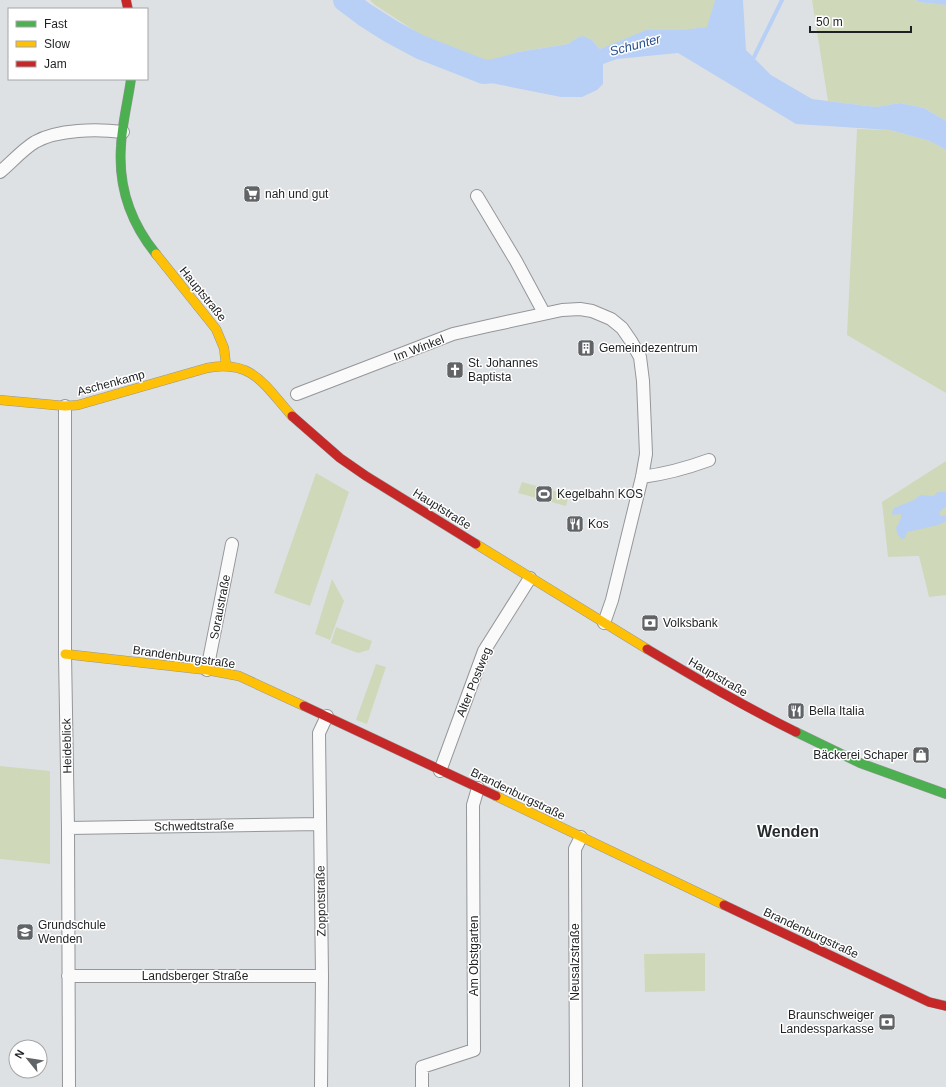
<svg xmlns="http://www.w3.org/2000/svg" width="946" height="1087" font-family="Arial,sans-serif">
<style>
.green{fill:#cfd9ba}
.water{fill:#b8d0f5}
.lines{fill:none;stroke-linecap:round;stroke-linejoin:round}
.stream{stroke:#b8d0f5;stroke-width:4}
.river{stroke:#b8d0f5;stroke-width:24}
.street-casing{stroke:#949698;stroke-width:14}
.fast-casing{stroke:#949698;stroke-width:10}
.slow-casing{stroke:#949698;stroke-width:10}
.jam-casing{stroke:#949698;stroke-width:10}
.street{stroke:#fafafb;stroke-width:12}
.fast{stroke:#4caf50;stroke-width:9}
.slow{stroke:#ffc107;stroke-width:9}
.jam{stroke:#c62828;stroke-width:9}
.labels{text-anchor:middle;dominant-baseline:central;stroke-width:3;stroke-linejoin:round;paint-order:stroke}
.poi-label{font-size:12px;fill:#1e2022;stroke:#fff;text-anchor:start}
.street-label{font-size:12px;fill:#1e2022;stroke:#fff}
.water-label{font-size:13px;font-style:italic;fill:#2a518e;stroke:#fff}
.district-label{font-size:16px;font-weight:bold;fill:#262b2e;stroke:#fff}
</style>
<rect width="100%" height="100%" fill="#dee1e4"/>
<path class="green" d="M 370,0 L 715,0 L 708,27 C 673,31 633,35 600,49 L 592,40 L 577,38 L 568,44 L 518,52 L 470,67 L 476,80 L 418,33 L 375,5 Z
M 812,0 L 915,0 L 919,2 L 946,5 L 946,121 L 924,108 L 900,103 L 876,107 L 828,101 Z
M 857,129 L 890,130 L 931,141 L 946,150 L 946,393 L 847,335 Z
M 946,461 L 946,595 L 929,597 L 919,556 L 888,557 L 882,502 Z
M 316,473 L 349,492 L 310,606 L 274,593 Z
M 522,482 L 569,495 L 566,506 L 518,493 Z
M 332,579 L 344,601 L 330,640 L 315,634 Z
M 336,627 L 372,641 L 369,650 L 358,653 L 331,643 Z
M 376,664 L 386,667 L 367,724 L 356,720 Z
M 0,766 L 50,771 L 50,864 L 0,859 Z
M 705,953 L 705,991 L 645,992 L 644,954 Z"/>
<path class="water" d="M 715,0 L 743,0 L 746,50 L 771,75 L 812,99 L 876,107 L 900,103 L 924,108 L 946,121 L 946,150 L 930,141 L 890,130 L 796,124 L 678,53 L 617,59 L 603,64 L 603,84 L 597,90 L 582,97 L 561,97 L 476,80 L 470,66 L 518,52 L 568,44 L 577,38 L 583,36 L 592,40 L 600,49 L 646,30 L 681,30 L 707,27 Z
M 915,0 L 946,0 L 946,5 L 919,2 Z
M 946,491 L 946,507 L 941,510 L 939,513 L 941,516 L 946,515 L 946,521 L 938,525 L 907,532 L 905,538 L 902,539 L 898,535 L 896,528 L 901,518 L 901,514 L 893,515 L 892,512 L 894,508 L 914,500 L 920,495 L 934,496 L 938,492 L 944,492 Z"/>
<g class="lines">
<path class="stream" d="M 752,61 L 782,0"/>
<path class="river" d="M 345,0 L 365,15 L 392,32 L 420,47 L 484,72 L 502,70"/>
<defs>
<path id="street" d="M 0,172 C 12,162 22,150 35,142 C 58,129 97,129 123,132
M 477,196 L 516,261 L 544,313
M 297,394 L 453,334 L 488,326 L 562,310 L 580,309 L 592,311 L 611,319 L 622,328 L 631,341 L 640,357 L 643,381 L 646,454 L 642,477 L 612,600 L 604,623
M 65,406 L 65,654 L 68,828 L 69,1087
M 642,477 C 665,474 687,468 709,460
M 207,670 L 232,544
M 440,771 L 484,651 L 530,578
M 68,828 L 320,824
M 68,976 L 322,976
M 321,1087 L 322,976 L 319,733 L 327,716
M 422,1087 L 422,1067 L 474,1050 L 473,805 L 478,788
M 576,1087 L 575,860 L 575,849 L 581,837"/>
<path id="fast" d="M 131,79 C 128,101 122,124 121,146 C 118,187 130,222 156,254
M 796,732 L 860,763 L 946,794"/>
<path id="slow" d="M 156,254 L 216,329 L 224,348 L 226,365
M 0,400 L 65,406 L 78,405 L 207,368 C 253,359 265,386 292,416
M 476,544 L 647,649
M 65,654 L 207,670 L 239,676 L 304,706
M 496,796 L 724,905"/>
<path id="jam" d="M 126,0 L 128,9
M 292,416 L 340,458 L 366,476 L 476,544
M 647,649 C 696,678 745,707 796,732
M 304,706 L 496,796
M 724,905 L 929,1002 L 946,1006"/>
</defs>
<use href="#street" class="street-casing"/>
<use href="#fast" class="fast-casing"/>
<use href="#slow" class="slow-casing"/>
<use href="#jam" class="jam-casing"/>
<use href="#street" class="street"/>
<use href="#fast" class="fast"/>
<use href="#slow" class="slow"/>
<use href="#jam" class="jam"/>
</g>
<defs>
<symbol id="supermarket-square" viewBox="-11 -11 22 22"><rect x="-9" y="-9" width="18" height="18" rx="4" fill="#616466" stroke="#fff"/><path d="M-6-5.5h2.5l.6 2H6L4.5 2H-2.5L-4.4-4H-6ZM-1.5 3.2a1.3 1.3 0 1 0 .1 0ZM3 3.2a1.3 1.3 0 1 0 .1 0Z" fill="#fff"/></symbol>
<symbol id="building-square" viewBox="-11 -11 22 22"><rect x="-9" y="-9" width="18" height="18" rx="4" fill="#616466" stroke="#fff"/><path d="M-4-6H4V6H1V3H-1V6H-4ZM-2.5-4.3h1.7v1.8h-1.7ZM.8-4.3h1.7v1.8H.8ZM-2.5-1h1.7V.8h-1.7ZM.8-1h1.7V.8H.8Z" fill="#fff"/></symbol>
<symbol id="church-square" viewBox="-11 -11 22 22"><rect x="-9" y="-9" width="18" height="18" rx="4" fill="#616466" stroke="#fff"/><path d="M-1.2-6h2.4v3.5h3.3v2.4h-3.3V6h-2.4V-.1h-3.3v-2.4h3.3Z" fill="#fff"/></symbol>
<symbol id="stadium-square" viewBox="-11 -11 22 22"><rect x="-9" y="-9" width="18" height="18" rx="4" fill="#616466" stroke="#fff"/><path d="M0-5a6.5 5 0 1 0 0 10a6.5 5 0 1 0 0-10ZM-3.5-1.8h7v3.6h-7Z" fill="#fff"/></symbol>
<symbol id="restaurant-square" viewBox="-11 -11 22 22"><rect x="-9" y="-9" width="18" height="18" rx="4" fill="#616466" stroke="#fff"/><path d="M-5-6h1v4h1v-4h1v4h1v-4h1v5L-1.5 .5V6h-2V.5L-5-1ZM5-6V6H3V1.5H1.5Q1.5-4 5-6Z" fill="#fff"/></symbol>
<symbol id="bank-square" viewBox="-11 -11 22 22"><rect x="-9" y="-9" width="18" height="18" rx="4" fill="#616466" stroke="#fff"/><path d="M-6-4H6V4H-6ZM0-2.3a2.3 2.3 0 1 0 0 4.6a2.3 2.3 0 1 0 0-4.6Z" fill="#fff"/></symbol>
<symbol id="shop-square" viewBox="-11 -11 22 22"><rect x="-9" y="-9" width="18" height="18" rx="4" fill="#616466" stroke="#fff"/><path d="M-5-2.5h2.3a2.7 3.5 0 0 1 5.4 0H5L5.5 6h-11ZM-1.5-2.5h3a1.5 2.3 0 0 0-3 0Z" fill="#fff"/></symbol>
<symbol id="school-square" viewBox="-11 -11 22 22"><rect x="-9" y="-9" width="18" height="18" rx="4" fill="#616466" stroke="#fff"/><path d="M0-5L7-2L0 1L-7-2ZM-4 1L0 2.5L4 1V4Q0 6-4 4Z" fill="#fff"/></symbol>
</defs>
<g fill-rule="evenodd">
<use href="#supermarket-square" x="242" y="184" width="20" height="20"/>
<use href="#building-square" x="576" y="338" width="20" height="20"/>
<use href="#church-square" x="445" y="360" width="20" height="20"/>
<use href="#stadium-square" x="534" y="484" width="20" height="20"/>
<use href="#restaurant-square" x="565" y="514" width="20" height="20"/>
<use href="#bank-square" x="640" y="613" width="20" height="20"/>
<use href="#restaurant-square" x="786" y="701" width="20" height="20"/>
<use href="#shop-square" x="911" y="745" width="20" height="20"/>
<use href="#school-square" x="15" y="922" width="20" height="20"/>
<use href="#bank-square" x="877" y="1012" width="20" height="20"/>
</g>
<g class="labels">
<g class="poi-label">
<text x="265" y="194">nah und gut</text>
<text x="599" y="348">Gemeindezentrum</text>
<text x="468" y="363">St. Johannes<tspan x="468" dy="14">Baptista</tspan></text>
<text x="557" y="494">Kegelbahn KOS</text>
<text x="588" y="524">Kos</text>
<text x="663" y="623">Volksbank</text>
<text x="809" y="711">Bella Italia</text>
<text x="908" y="755" text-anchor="end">Bäckerei Schaper</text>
<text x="38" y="925">Grundschule<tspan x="38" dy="14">Wenden</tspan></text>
<text x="874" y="1015" text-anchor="end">Braunschweiger<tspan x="874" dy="14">Landessparkasse</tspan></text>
</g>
<g class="street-label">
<text transform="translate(203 294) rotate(51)">Hauptstraße</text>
<text transform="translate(419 348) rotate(-21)">Im Winkel</text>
<text transform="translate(111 383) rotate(-15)">Aschenkamp</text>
<text transform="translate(442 509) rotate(32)">Hauptstraße</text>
<text transform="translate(220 607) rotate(-79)">Soraustraße</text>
<text transform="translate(184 657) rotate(8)">Brandenburgstraße</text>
<text transform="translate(718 677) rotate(30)">Hauptstraße</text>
<text transform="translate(474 682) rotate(-68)">Alter Postweg</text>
<text transform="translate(67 746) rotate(-91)">Heideblick</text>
<text transform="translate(518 794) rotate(26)">Brandenburgstraße</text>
<text transform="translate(194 826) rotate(-1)">Schwedtstraße</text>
<text transform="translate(321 901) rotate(-91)">Zoppotstraße</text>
<text transform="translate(811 933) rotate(25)">Brandenburgstraße</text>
<text transform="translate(474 956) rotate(-90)">Am Obstgarten</text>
<text transform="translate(575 962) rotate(-90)">Neusalzstraße</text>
<text x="195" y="976">Landsberger Straße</text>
</g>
<g class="water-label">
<text transform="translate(635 45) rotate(-15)">Schunter</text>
</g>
<g class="district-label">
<text x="788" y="831">Wenden</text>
</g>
</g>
<rect x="8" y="8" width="140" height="72" fill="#ffffff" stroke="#a5a6a7"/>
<rect x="16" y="21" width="20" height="6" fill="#4caf50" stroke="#a5a6a7"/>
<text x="44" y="28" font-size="12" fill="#1e2022">Fast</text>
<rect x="16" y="41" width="20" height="6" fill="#ffc107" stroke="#a5a6a7"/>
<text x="44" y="48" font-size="12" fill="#1e2022">Slow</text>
<rect x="16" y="61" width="20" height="6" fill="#c62828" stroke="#a5a6a7"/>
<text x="44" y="68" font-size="12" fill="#1e2022">Jam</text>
<g transform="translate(28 1059) rotate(300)"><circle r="19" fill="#ffffff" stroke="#a5a6a7"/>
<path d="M0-3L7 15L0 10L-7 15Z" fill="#616466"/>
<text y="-6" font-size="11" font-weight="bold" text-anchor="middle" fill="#1e2022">N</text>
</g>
<path d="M810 26v6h101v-6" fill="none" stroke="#1e2022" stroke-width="2"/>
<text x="816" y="26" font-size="12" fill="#1e2022" stroke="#ffffff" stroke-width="3" paint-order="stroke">50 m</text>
</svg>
